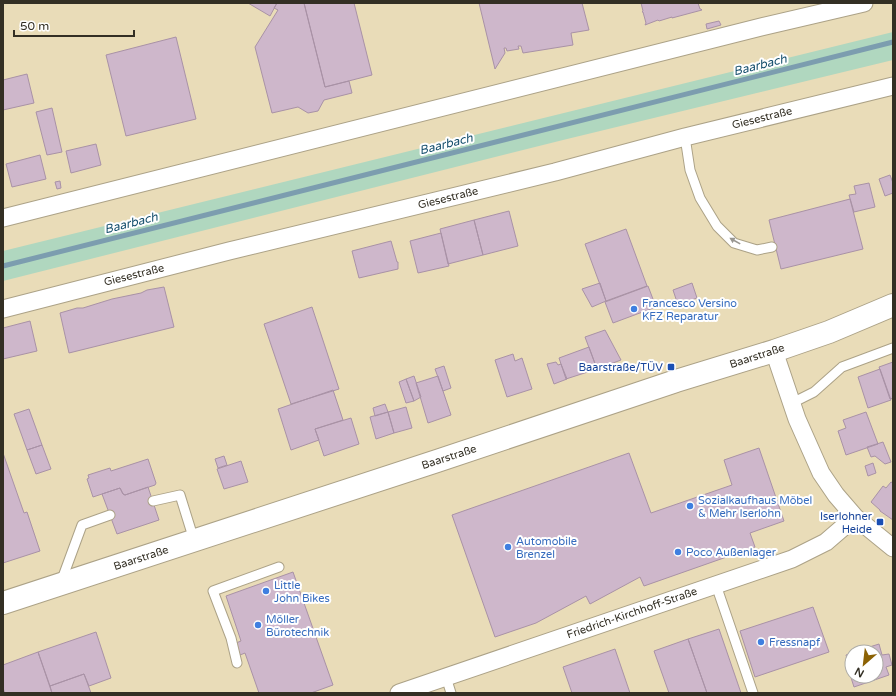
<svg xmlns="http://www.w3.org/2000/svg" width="896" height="696" font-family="'Varela Round',sans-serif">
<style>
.built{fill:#e9dcb8;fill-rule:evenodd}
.green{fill:#b0d7bf}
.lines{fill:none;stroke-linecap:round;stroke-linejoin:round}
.stream{stroke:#7c9daf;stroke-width:5}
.building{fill:#ceb7cb;stroke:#a992a6}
.service-casing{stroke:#aca287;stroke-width:11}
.minor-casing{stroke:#aca287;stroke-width:19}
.secondary-casing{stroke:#aca287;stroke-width:24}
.service{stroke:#fff;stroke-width:9}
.minor{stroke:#fff;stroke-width:17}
.secondary{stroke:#fff;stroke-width:22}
.oneway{fill:#999792}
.shop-dot{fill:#3f7fe0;stroke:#fff;stroke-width:1.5}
.transit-dot{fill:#1a4fb4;stroke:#fff;stroke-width:1.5}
.labels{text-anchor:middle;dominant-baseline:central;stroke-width:4;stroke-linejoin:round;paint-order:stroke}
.street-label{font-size:11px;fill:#332f24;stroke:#fff}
.shop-label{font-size:11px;fill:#366cbe;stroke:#fff;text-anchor:start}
.transit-label{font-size:11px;fill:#164399;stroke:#fff;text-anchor:end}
.water-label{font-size:12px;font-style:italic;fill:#154f6d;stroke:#fff}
</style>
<rect width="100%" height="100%" fill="#f0e5c9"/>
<path class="built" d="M 3,3 L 893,3 L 893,693 L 3,693 ZM 852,652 L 876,652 L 876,676 L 852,676 Z"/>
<path class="green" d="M 893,32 L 893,60 L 563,140 L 3,281 L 3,251 Z"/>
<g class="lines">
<path class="stream" d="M 3,266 L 893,42"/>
</g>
<path class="building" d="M 248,3 L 277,3 L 270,16 Z
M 277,3 L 304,3 L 325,87 L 349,81 L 352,93 L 324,100 L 318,111 L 308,113 L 298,107 L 272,113 L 255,47 L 278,10 L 274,8 Z
M 304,3 L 354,3 L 372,75 L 325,87 Z
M 479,3 L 582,3 L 589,30 L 571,33 L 573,45 L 523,53 L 521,46 L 518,46 L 519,49 L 507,51 L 506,48 L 504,48 L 505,53 L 495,69 Z
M 641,3 L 698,3 L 700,9 L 701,9 L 702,10 L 672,18 L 672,17 L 659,21 L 658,20 L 645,25 L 646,23 L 643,12 L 642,12 L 643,11 Z
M 719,21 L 721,25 L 707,29 L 706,24 Z
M 176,37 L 196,119 L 126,136 L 106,55 Z
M 27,74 L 34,103 L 3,110 L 3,80 Z
M 52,108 L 62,152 L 47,155 L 36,112 Z
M 96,144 L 101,165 L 71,173 L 66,151 Z
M 40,155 L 46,179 L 12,187 L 6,164 Z
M 890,175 L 893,183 L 893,193 L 885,196 L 879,179 Z
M 60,181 L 61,188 L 57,189 L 55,182 Z
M 869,183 L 875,207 L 854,212 L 849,195 L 856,194 L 854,186 Z
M 850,199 L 863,249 L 781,269 L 769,220 Z
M 509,211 L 518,246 L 483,255 L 474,220 Z
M 474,220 L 483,255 L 448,264 L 440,229 Z
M 626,229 L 647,286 L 606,301 L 585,244 Z
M 441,233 L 449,266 L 418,273 L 410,241 Z
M 391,241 L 397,262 L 398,262 L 398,269 L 359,278 L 352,251 Z
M 600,283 L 606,301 L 592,307 L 582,289 Z
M 692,283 L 697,298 L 678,305 L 673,290 Z
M 648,286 L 656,307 L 613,323 L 605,302 Z
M 164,287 L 174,327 L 69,353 L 60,313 L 77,308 L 83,308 L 112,299 L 141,293 L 147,290 Z
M 312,307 L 339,389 L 291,404 L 264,324 Z
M 30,321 L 37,351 L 3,359 L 3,328 Z
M 605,330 L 621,360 L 597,369 L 585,337 Z
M 589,347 L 597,369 L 566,379 L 559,358 Z
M 513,354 L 515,361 L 522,358 L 532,389 L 507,397 L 495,360 Z
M 556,362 L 558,365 L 561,364 L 567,379 L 554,384 L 547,364 Z
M 893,362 L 893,398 L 890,399 L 879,367 Z
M 444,366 L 451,388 L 443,391 L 435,369 Z
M 880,369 L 891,400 L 868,408 L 858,377 Z
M 414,376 L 421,397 L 414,401 L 406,379 Z
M 438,376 L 451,415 L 428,423 L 416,383 Z
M 406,379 L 414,401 L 406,403 L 399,382 Z
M 333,390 L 343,420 L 315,429 L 319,440 L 291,450 L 278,409 Z
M 385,404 L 388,412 L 375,416 L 373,408 Z
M 406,407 L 412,428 L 394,433 L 388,412 Z
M 29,409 L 42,445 L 27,450 L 14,414 Z
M 388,412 L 394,433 L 376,439 L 370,417 Z
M 866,412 L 878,444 L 846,455 L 838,431 L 846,428 L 843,420 Z
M 351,418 L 359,444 L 324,456 L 315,429 Z
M 883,442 L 891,462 L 885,464 L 875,456 L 871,457 L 867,447 Z
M 42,445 L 51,469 L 36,474 L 27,450 Z
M 759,448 L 784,521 L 750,533 L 755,547 L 644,586 L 640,577 L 590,604 L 586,596 L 536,623 L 495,637 L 452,515 L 629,453 L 651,513 L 732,485 L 724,460 Z
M 3,453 L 24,513 L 27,512 L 40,551 L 3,563 Z
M 224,456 L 227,465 L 218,468 L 215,459 Z
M 148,459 L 156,483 L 155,485 L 125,495 L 123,494 L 120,488 L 93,497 L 87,479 L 89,478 L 88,475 L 110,468 L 111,471 Z
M 241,461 L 248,482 L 224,489 L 217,469 Z
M 873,463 L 876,473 L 868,476 L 865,466 Z
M 891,482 L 893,483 L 893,520 L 880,511 L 880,510 L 871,502 L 883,486 L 886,488 Z
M 148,487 L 159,520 L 117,534 L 102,494 L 120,488 L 123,494 L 125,495 Z
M 293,572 L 333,685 L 311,693 L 259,693 L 245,653 L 240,655 L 236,643 L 241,641 L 226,596 Z
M 813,607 L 829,652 L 755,677 L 740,631 Z
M 719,629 L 741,693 L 707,693 L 688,639 Z
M 96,632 L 111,678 L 89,686 L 84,674 L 50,686 L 38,652 Z
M 688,639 L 707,693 L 669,693 L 654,651 Z
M 879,644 L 882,655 L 889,654 L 892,665 L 886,667 L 889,675 L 854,687 L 846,662 L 848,662 L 846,655 L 852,653 L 852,676 L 876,676 L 876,652 L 855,652 L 855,649 L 862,647 L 863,649 Z
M 615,649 L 630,693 L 572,693 L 563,667 Z
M 38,652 L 52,693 L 5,693 L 3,688 L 3,665 Z
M 84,674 L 91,693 L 52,693 L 50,686 Z"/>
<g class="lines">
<defs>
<path id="service" d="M 685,137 L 690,170 L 700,198 L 717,226 L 734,243 L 757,250 L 772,247
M 792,403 L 814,392 L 842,367 L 893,348
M 153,501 L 180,495 L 194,540
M 61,582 L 82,525 L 110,515
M 716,585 L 753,693
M 237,663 L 231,638 L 213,591 L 279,567
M 446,677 L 451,693"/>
<path id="minor" d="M 3,218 L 761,27 L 864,3
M 3,309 L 229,251 L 555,172 L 685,137 L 893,86
M 774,351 L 797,419 L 821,473 L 836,495 L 855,517 L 893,548
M 399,693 L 792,559 L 826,542 L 855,517"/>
<path id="secondary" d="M 3,603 L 437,461 L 676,381 L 774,351 L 829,332 L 893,305"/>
</defs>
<use href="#service" class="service-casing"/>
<use href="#minor" class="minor-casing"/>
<use href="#secondary" class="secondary-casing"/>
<use href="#service" class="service"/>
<use href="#minor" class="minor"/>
<use href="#secondary" class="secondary"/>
</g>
<defs><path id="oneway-solid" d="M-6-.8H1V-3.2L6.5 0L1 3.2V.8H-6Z"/></defs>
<use class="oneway" href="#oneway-solid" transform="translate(735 241) rotate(-151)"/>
<g class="shop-dot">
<circle cx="634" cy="309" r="4"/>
<circle cx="690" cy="506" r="4"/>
<circle cx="508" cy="547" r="4"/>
<circle cx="678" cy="552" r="4"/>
<circle cx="266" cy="591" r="4"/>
<circle cx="258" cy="625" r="4"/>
<circle cx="761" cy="642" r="4"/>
</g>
<g class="transit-dot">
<rect x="667" y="363" width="8" height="8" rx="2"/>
<rect x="876" y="518" width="8" height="8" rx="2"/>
</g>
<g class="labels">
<g class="street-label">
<text transform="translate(762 118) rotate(-14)">Giesestraße</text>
<text transform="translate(448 198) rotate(-14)">Giesestraße</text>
<text transform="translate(134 275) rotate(-14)">Giesestraße</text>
<text transform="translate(757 356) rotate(-18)">Baarstraße</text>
<text transform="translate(449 457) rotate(-18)">Baarstraße</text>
<text transform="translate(141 558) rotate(-18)">Baarstraße</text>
<text transform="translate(632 613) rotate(-19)">Friedrich-Kirchhoff-Straße</text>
</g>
<g class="shop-label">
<text x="642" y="303">Francesco Versino<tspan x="642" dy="13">KFZ Reparatur</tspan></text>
<text x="698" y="500">Sozialkaufhaus Möbel<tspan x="698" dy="13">&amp; Mehr Iserlohn</tspan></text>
<text x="516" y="541">Automobile<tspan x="516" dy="13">Brenzel</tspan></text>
<text x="686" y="552">Poco Außenlager</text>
<text x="274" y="585">Little<tspan x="274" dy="13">John Bikes</tspan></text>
<text x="266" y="619">Möller<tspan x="266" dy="13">Bürotechnik</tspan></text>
<text x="769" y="642">Fressnapf</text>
</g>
<g class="transit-label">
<text x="663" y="367">Baarstraße/TÜV</text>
<text x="872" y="516">Iserlohner<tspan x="872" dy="13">Heide</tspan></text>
</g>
<g class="water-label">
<text transform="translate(760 65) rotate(-14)">Baarbach</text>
<text transform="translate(446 144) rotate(-14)">Baarbach</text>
<text transform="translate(131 223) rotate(-14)">Baarbach</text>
</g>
</g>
<rect width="896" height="696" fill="none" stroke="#332f24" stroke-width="8"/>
<g transform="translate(864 664) rotate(208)"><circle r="19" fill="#ffffff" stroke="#adaca7"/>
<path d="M0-3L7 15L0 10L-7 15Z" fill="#8c6204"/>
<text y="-6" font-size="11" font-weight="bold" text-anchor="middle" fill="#332f24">N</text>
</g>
<path d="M14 30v6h120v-6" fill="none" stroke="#332f24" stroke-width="2"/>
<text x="20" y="30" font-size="12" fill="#332f24" stroke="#ffffff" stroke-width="3" paint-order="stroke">50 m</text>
</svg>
